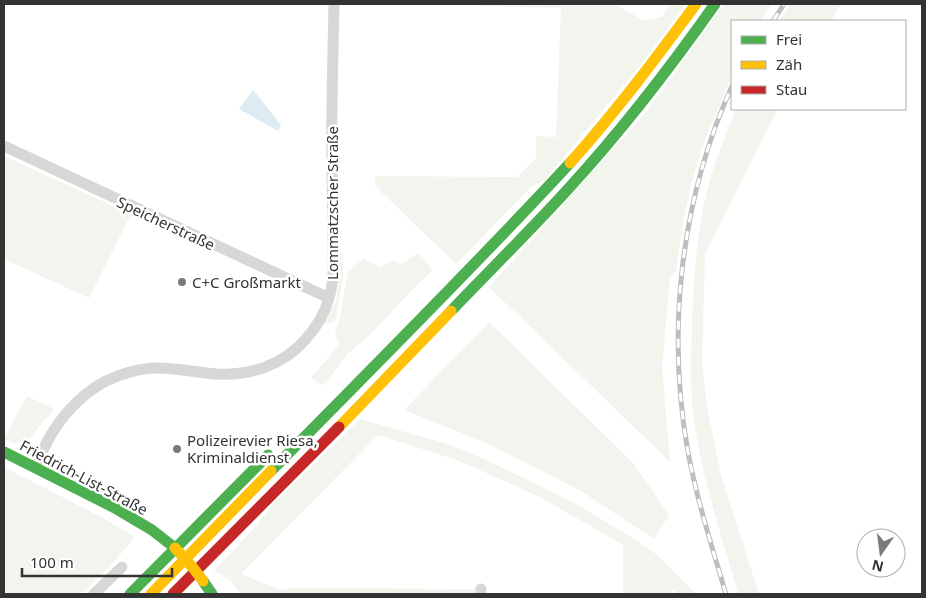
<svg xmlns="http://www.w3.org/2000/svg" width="926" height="598" font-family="'Noto Sans',sans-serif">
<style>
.green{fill:#f1f5ed}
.water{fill:#ddebf3}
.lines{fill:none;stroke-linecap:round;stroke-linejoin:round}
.street{stroke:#d7d7d7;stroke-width:11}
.fast{stroke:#4caf50;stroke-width:11}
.slow{stroke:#ffc107;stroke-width:11}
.jam{stroke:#c62828;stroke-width:11}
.rail-casing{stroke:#bebebe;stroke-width:5}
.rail{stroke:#fff;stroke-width:3;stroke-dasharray:9;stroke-linecap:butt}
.slow-bridge{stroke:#ffc107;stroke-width:11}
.poi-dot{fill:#7a7a7a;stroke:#fff;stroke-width:2}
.labels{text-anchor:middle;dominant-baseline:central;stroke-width:5;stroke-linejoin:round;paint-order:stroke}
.street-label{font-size:15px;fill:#333;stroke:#fff}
.poi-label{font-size:15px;fill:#333;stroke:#fff;text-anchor:start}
</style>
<rect width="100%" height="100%" fill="#fff"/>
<path class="green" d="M 480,4 L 615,4 L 644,21 L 662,17 L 670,4 L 685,4 L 643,62 L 544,181 L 532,186 L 456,264 L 375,186 L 375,176 L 517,177 L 536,158 L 536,136 L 556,137 L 561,8 L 480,6 Z
M 724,4 L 771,4 L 761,21 L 732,21 L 732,75 L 701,150 L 691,185 L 682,228 L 676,271 L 670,279 L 662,367 L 670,462 L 489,287 L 647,111 Z
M 791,4 L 841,4 L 831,21 L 779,21 Z
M 736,109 L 778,109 L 705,254 L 702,364 L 707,407 L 721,475 L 759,594 L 738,594 C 723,541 705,487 696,433 C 690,399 690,365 692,330 C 693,283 696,237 707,191 C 714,163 725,136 736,109 Z
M 4,156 L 131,214 L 89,298 L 4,259 Z
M 339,237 L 343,260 L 343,275 L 336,320 L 331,323 L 324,324 C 328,317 333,309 336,300 C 341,282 338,256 339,237 Z
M 418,253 L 428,263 L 432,271 L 412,290 L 368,337 L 347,354 L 331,376 L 322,385 L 311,378 L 339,345 L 335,333 L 339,321 L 348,272 L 364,258 L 379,267 L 392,261 L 402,264 Z
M 489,322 L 634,464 L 669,515 L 654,539 L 581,491 L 482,441 L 404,410 Z
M 27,396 L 54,409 L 29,439 L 26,438 C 17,445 14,443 4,439 Z
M 360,419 L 444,443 L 482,458 L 573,502 L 634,539 L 656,554 L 696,594 L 677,594 L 675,591 L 670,590 L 673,594 L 623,594 L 623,545 L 538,496 L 457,460 L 378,435 L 241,574 L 280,590 L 291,588 L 475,589 L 475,594 L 241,594 L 230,580 L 214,571 L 256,526 L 272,505 Z
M 4,467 L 103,518 L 135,537 L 112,564 L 81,594 L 4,594 Z"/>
<path class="water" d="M 253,90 L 281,125 L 278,131 L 239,109 Z"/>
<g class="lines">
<path class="street" d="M 4,146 L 329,298
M 35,466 C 41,454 47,441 54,430 C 67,410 86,391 106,381 C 121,374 137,369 153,368 C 175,367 196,373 217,374 C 250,376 283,365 305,340 C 316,328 325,313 329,298 C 335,279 333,257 333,238 C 333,214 332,190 332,166 C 331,112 333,58 334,4
M 481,589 L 481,594
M 94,594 L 122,567"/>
<path class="fast" d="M 451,311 C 490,270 531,230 569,188 C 622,130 670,68 715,4
M 4,452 L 115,508 L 152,530 L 175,548
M 271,471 C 371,369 473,268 570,163
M 203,581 L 212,594
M 130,594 L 268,455"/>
<path class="slow" d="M 570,163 C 615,113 656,58 696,4
M 339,427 L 451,311
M 151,594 L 271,471"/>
<path class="jam" d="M 173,594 L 339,427"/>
<defs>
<path id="rail" d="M 773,21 L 784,4
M 726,594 C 712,547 697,500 688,452 C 666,329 681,199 732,86"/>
</defs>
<use href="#rail" class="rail-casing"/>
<use href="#rail" class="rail"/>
<path class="slow-bridge" d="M 175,548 L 194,569 L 203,581"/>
</g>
<g class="poi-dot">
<circle cx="182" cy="282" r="5"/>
<circle cx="177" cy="449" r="5"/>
</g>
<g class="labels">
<g class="street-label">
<text transform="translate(332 203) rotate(-90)">Lommatzscher Straße</text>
<text transform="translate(166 223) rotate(25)">Speicherstraße</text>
<text transform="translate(84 477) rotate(28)">Friedrich-List-Straße</text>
</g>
<g class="poi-label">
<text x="192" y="282">C+C Großmarkt</text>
<text x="187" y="440">Polizeirevier Riesa,<tspan x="187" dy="17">Kriminaldienst</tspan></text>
</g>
</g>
<rect width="926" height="598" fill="none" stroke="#333333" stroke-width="10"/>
<rect x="731" y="20" width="175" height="90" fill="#ffffff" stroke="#adadad"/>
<rect x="741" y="36" width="25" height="8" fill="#4caf50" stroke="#adadad"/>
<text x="776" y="45" font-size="15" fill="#333333">Frei</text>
<rect x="741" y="61" width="25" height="8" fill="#ffc107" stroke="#adadad"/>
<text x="776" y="70" font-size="15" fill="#333333">Zäh</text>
<rect x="741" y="86" width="25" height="8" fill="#c62828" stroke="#adadad"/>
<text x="776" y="95" font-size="15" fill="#333333">Stau</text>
<g transform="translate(881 553) rotate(194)"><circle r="24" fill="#ffffff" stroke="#adadad"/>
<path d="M0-4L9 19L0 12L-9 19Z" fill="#7a7a7a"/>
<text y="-8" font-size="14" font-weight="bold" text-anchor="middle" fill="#333333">N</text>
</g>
<path d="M22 568v8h150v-8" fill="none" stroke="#333333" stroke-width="2.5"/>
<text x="30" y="568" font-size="15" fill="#333333" stroke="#ffffff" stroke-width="4" paint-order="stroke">100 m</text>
</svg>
